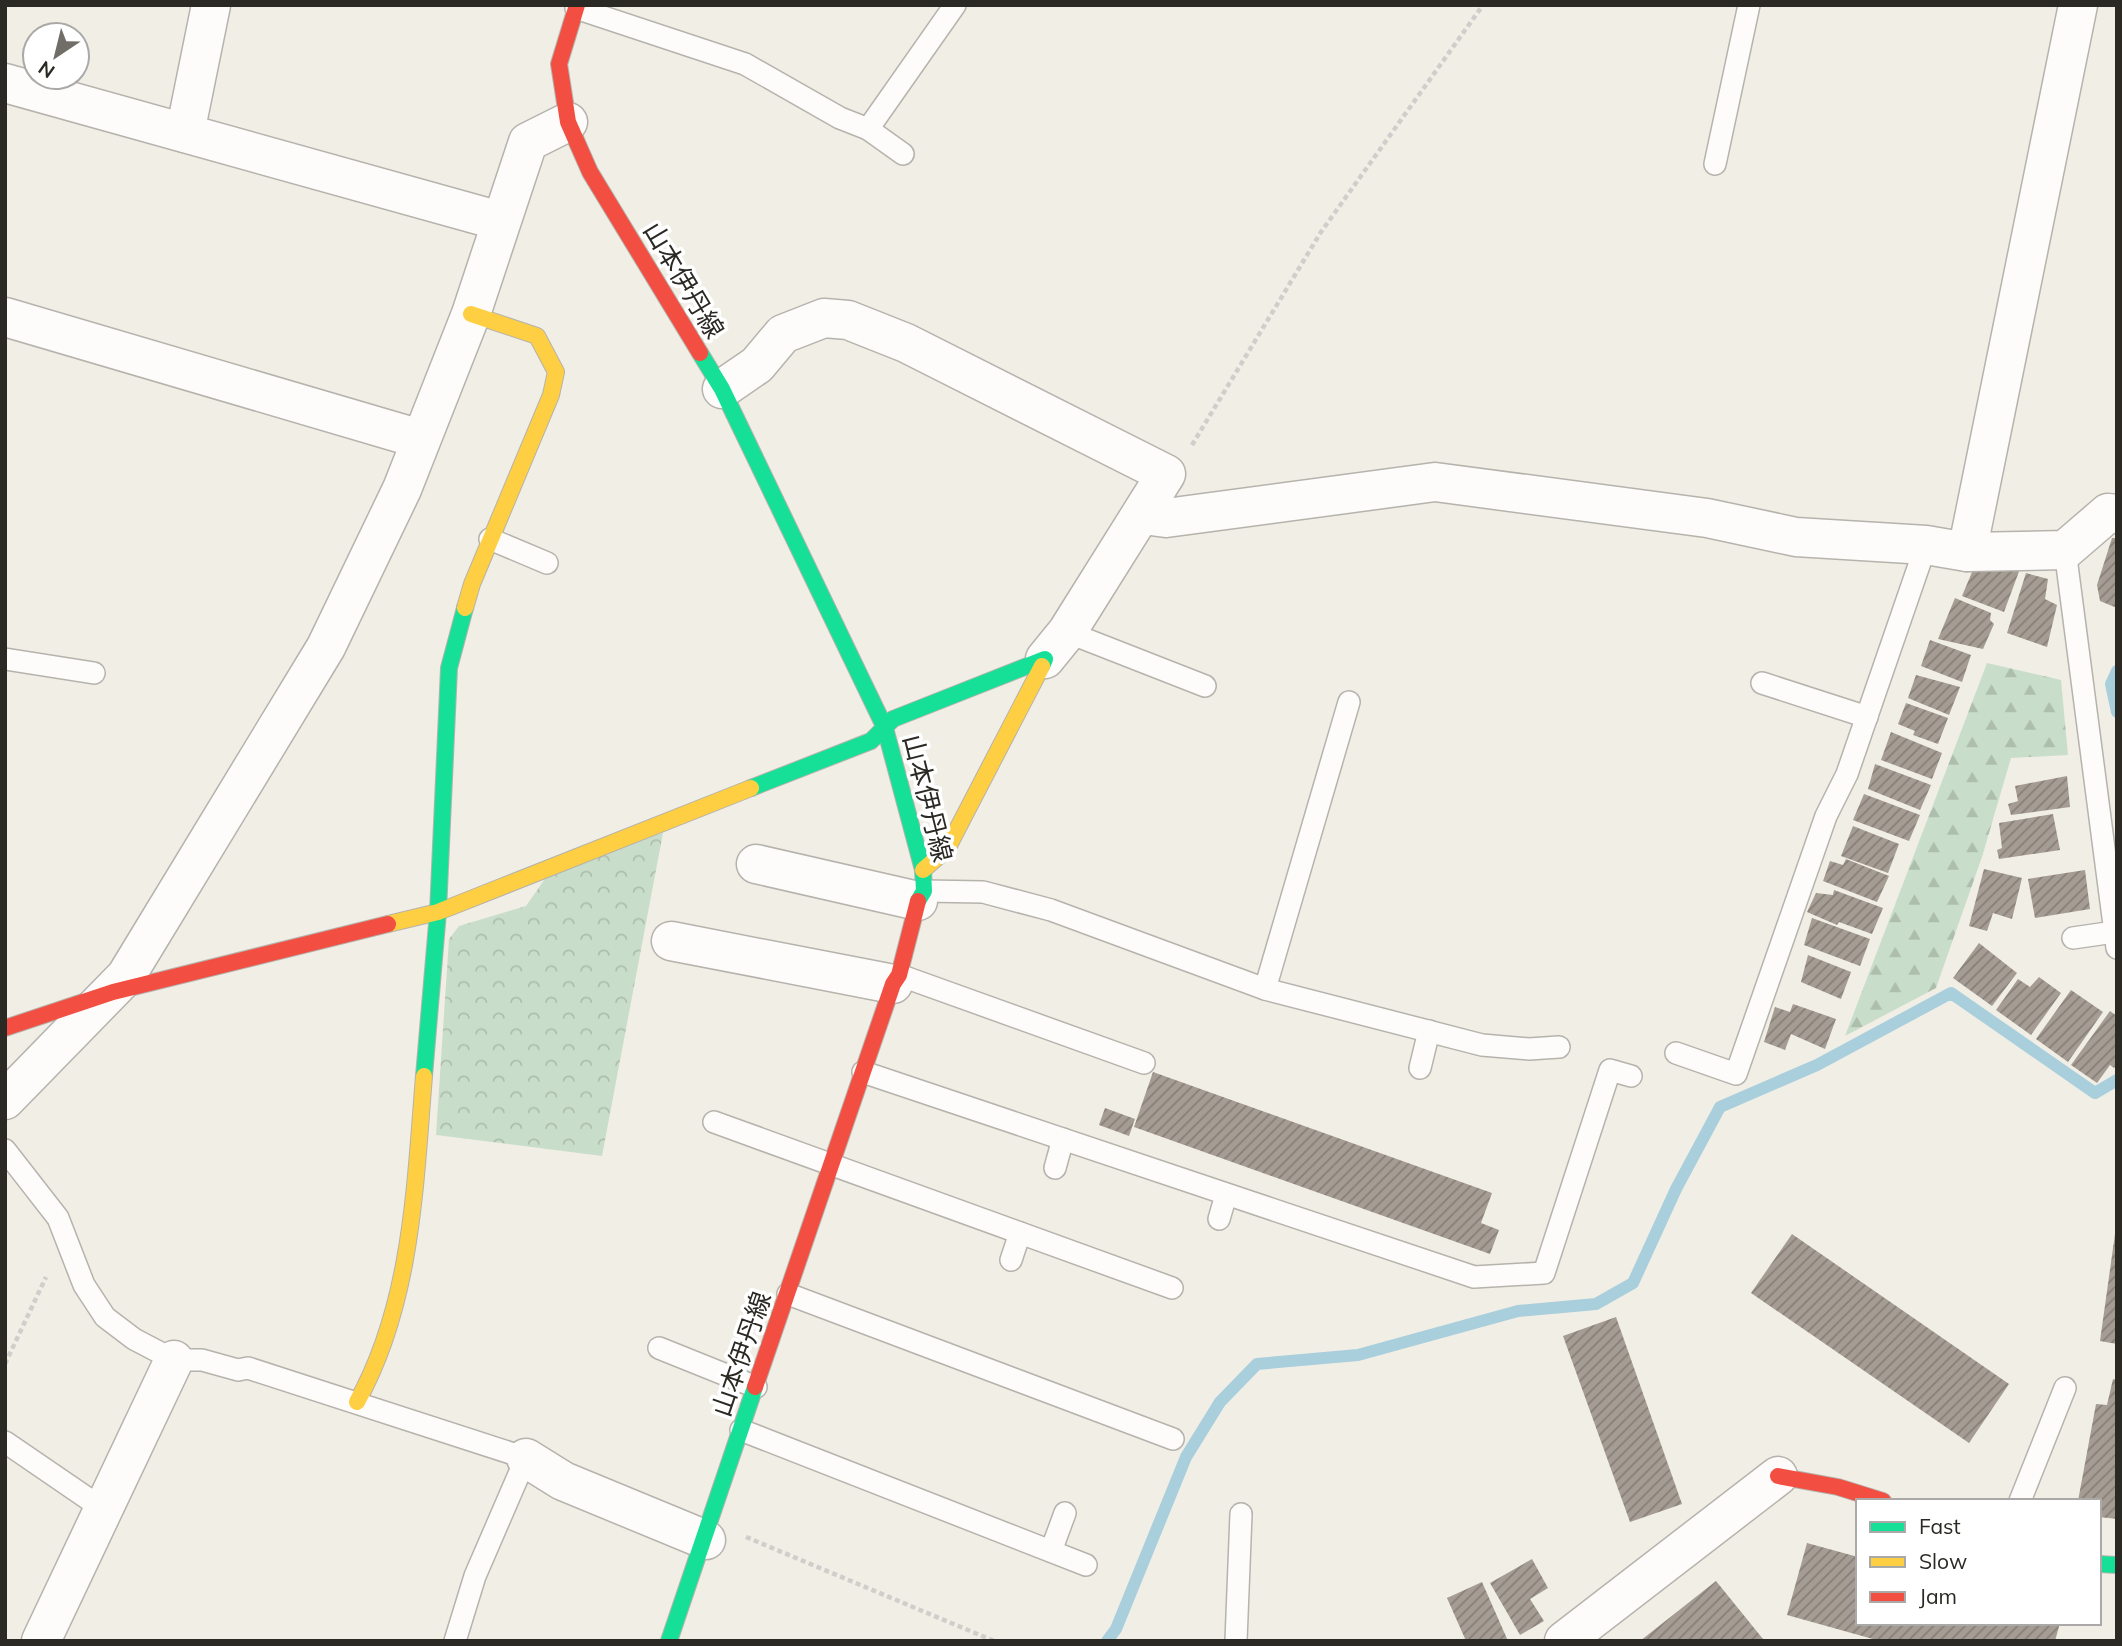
<svg xmlns="http://www.w3.org/2000/svg" width="2122" height="1646" viewBox="0 0 2122 1646" font-family="Mulish,'Noto Sans JP',sans-serif">
<style>
.forest{fill:url(#forest-firs)}
.park{fill:url(#park-crowns)}
.lines{fill:none;stroke-linecap:round;stroke-linejoin:round}
.stream{stroke:#a9cedc;stroke-width:12}
.building{fill:url(#building-hatch)}
.lane-casing{stroke:#b5b3ac;stroke-width:24}
.street-casing{stroke:#b5b3ac;stroke-width:41}
.fast-casing{stroke:#b5b3ac;stroke-width:18}
.slow-casing{stroke:#b5b3ac;stroke-width:18}
.jam-casing{stroke:#b5b3ac;stroke-width:18}
.path{stroke:#cfceca;stroke-width:4.5;stroke-dasharray:5 3.5;stroke-linecap:butt}
.lane{stroke:#fdfcfb;stroke-width:21}
.street{stroke:#fdfcfb;stroke-width:38}
.fast{stroke:#16e098;stroke-width:16}
.slow{stroke:#ffcf43;stroke-width:16}
.jam{stroke:#f24e42;stroke-width:16}
.labels{text-anchor:middle;dominant-baseline:central;stroke-width:7;stroke-linejoin:round;paint-order:stroke}
.street-label{font-size:26px;fill:#2b2923;stroke:#fff}
</style>
<defs>
<pattern id="forest-firs" width="22" height="20" patternUnits="userSpaceOnUse" patternTransform="scale(1.75)"><rect width="22" height="20" fill="#c9deca"/><path d="M5 1l3.5 6h-7zM16 11l3.5 6h-7z" fill="#adbead"/></pattern>
<pattern id="park-crowns" width="20" height="18" patternUnits="userSpaceOnUse" patternTransform="scale(1.75)"><rect width="20" height="18" fill="#c9deca"/><path d="M2 6a3 3 0 1 1 6 0M12 15a3 3 0 1 1 6 0" fill="none" stroke="#adbead"/></pattern>
<pattern id="building-hatch" width="6" height="6" patternUnits="userSpaceOnUse" patternTransform="scale(1.75)"><rect width="6" height="6" fill="#a59c93"/><path d="M-1 1l2-2M0 6l6-6M5 7l2-2" fill="none" stroke="#877f78"/></pattern>
</defs>
<rect width="100%" height="100%" fill="#f1eee6"/>
<polygon class="forest" points="1987,663 2061,680 2068,755 2011,758 1982,857 1936,988 1845,1036"/>
<polygon class="park" points="663,833 602,1156 436,1135 449,939 459,926 526,906 556,863"/>
<g class="lines">
<g class="stream">
<polyline points="2117,671 2111,684 2117,712"/>
<polyline points="1107,1641 1116,1629 1186,1457 1220,1402 1257,1364 1358,1355 1518,1311 1596,1304 1633,1283 1676,1189 1720,1107 1817,1065 1951,993 2095,1093 2117,1080"/>
</g>
</g>
<g class="building">
<polygon points="2112,538 2117,538 2117,608 2100,601 2097,585"/>
<polygon points="1975,565 2021,566 2004,612 1962,596"/>
<polygon points="2026,573 2048,579 2045,599 2057,605 2047,647 2007,633"/>
<polygon points="1955,598 1991,613 1990,620 1994,624 1983,649 1938,639"/>
<polygon points="1930,640 1971,655 1962,682 1921,666"/>
<polygon points="1916,675 1960,687 1949,715 1908,698"/>
<polygon points="1906,703 1948,718 1938,744 1913,735 1915,731 1898,724"/>
<polygon points="1891,732 1942,753 1932,779 1881,760"/>
<polygon points="1875,764 1931,785 1920,810 1868,789"/>
<polygon points="2067,776 2070,807 2011,815 2008,804 2018,801 2015,786"/>
<polygon points="1864,794 1920,815 1909,841 1853,820"/>
<polygon points="2053,814 2060,850 1999,859 1997,850 2002,848 1999,823"/>
<polygon points="1853,826 1899,844 1888,873 1841,856"/>
<polygon points="1846,859 1889,876 1877,902 1823,881 1830,861 1843,865"/>
<polygon points="1984,869 2022,878 2012,919 1993,913 1987,931 1969,926"/>
<polygon points="2085,870 2090,909 2035,918 2028,879"/>
<polygon points="1834,890 1883,908 1872,934 1839,922 1837,925 1807,912 1816,893 1833,895"/>
<polygon points="1812,918 1870,939 1860,966 1804,945"/>
<polygon points="1979,943 2017,973 1992,1006 1953,978"/>
<polygon points="1808,955 1851,972 1841,999 1801,982"/>
<polygon points="2039,977 2061,993 2031,1035 1996,1010 2018,979 2030,987"/>
<polygon points="2071,990 2103,1012 2068,1062 2036,1039"/>
<polygon points="1793,1004 1836,1019 1825,1049 1791,1034 1785,1050 1764,1042 1775,1007 1790,1012"/>
<polygon points="2110,1011 2117,1016 2117,1064 2114,1068 2110,1065 2097,1083 2071,1065"/>
<polygon points="1153,1072 1492,1193 1481,1223 1499,1230 1490,1254 1134,1127"/>
<polygon points="1105,1108 1135,1119 1129,1136 1099,1125"/>
<polygon points="1792,1234 2009,1384 1969,1443 1751,1293"/>
<polygon points="2115,1234 2117,1234 2117,1344 2100,1341"/>
<polygon points="1616,1317 1682,1504 1630,1522 1563,1336"/>
<polygon points="2113,1379 2117,1380 2117,1519 2099,1517 2099,1501 2078,1501 2096,1404 2107,1405"/>
<polygon points="1807,1543 1858,1557 1858,1623 2060,1623 2055,1641 1880,1641 1787,1615"/>
<polygon points="1532,1559 1548,1588 1530,1599 1544,1621 1520,1635 1490,1583"/>
<polygon points="1716,1581 1763,1639 1640,1641"/>
<polygon points="1482,1582 1508,1641 1466,1641 1447,1598"/>
</g>
<g class="lines">
<defs>
<g id="lane">
<polyline points="576,8 745,64 840,118 868,129 955,5"/>
<polyline points="868,129 903,154"/>
<polyline points="1715,164 1749,5"/>
<polyline points="490,539 547,563"/>
<polyline points="2065,550 2117,948"/>
<polyline points="1067,632 1205,686"/>
<polyline points="5,659 94,673"/>
<polyline points="1762,683 1867,717"/>
<polyline points="924,891 983,892 1051,910 1265,989 1482,1045 1529,1049 1559,1047"/>
<polyline points="2073,938 2114,932"/>
<polyline points="899,975 1144,1063"/>
<polyline points="1265,989 1349,702"/>
<polyline points="1676,1053 1736,1074 1826,816 1847,774 1926,545"/>
<polyline points="1420,1068 1429,1031"/>
<polyline points="863,1072 1474,1277 1544,1273 1610,1070 1631,1076"/>
<polyline points="714,1122 1172,1288"/>
<polyline points="5,1150 58,1218 84,1285 105,1317 134,1339 174,1360 202,1360 238,1370 248,1368 526,1458 475,1576 455,1641"/>
<polyline points="1055,1168 1063,1139"/>
<polyline points="1219,1219 1226,1195"/>
<polyline points="1011,1260 1020,1233"/>
<polyline points="788,1294 1173,1439"/>
<polyline points="659,1348 756,1387"/>
<polyline points="741,1430 1086,1565"/>
<polyline points="5,1442 103,1509"/>
<polyline points="2020,1501 2065,1388"/>
<polyline points="1051,1551 1065,1513"/>
<polyline points="1236,1641 1241,1514"/>
</g>
<g id="street">
<polyline points="5,83 500,221"/>
<polyline points="185,133 211,5"/>
<polyline points="5,317 420,439"/>
<polyline points="722,389 757,365 783,334 824,318 848,320 906,343 1166,474 1067,632 1045,659"/>
<polyline points="1143,515 1166,518 1435,482 1707,518 1796,537 1926,545 1967,552 2065,550 2108,513 2117,514"/>
<polyline points="1967,552 2078,5"/>
<polyline points="756,864 918,901"/>
<polyline points="671,941 893,984"/>
<polyline points="5,1100 126,976 326,647 402,489 471,314 528,142 568,122"/>
<polyline points="526,1458 563,1481 706,1540"/>
<polyline points="41,1641 174,1360"/>
<polyline points="1564,1641 1778,1476"/>
</g>
<g id="fast">
<polyline points="700,353 722,389 885,728 923,870 924,891 918,901"/>
<polyline points="751,788 871,741 893,719 1045,659 1042,666"/>
<polyline points="424,1076 438,912 449,668 465,608"/>
<polyline points="2099,1564 2117,1565"/>
<polyline points="669,1641 755,1387"/>
</g>
<g id="slow">
<polyline points="465,608 472,584 551,395 556,372 537,336 471,314"/>
<polyline points="923,870 947,849 1042,666"/>
<polyline points="388,924 438,912 751,788"/>
<path d="M357,1402C412,1303 415,1186 424,1076"/>
</g>
<g id="jam">
<polyline points="577,5 559,64 568,122 590,172 700,353"/>
<polyline points="5,1028 113,992 388,924"/>
<polyline points="755,1387 893,984 899,975 918,901"/>
<polyline points="1778,1476 1838,1487 1883,1501"/>
</g>
</defs>
<use href="#lane" class="lane-casing"/>
<use href="#street" class="street-casing"/>
<use href="#fast" class="fast-casing"/>
<use href="#slow" class="slow-casing"/>
<use href="#jam" class="jam-casing"/>
<g class="path">
<polyline points="1192,445 1321,232 1483,5"/>
<polyline points="5,1364 46,1277"/>
<polyline points="746,1537 994,1641"/>
</g>
<use href="#lane" class="lane"/>
<use href="#street" class="street"/>
<use href="#fast" class="fast"/>
<use href="#slow" class="slow"/>
<use href="#jam" class="jam"/>
</g>
<g class="labels">
<g class="street-label">
<text transform="translate(684 280) rotate(59)">山本伊丹線</text>
<text transform="translate(928 798) rotate(76)">山本伊丹線</text>
<text transform="translate(741 1354) rotate(-71)">山本伊丹線</text>
</g>
</g>
<rect width="2122" height="1646" fill="none" stroke="#2b2923" stroke-width="14"/>
<rect x="1856" y="1499" width="245" height="126" fill="#ffffff" stroke="#aaa9a7" stroke-width="2"/>
<rect x="1870" y="1522" width="35" height="10" fill="#16e098" stroke="#aaa9a7" stroke-width="2"/>
<text x="1919" y="1534" font-size="21" fill="#2b2923">Fast</text>
<rect x="1870" y="1557" width="35" height="10" fill="#ffcf43" stroke="#aaa9a7" stroke-width="2"/>
<text x="1919" y="1569" font-size="21" fill="#2b2923">Slow</text>
<rect x="1870" y="1592" width="35" height="10" fill="#f24e42" stroke="#aaa9a7" stroke-width="2"/>
<text x="1919" y="1604" font-size="21" fill="#2b2923">Jam</text>
<g transform="translate(56 56) rotate(215)"><circle r="33" fill="#ffffff" stroke="#aaa9a7" stroke-width="2"/>
<path d="M0-5L12 26L0 18L-12 26Z" fill="#706e67"/>
<text y="-10" font-size="19" font-weight="bold" text-anchor="middle" fill="#2b2923">N</text>
</g>
</svg>
